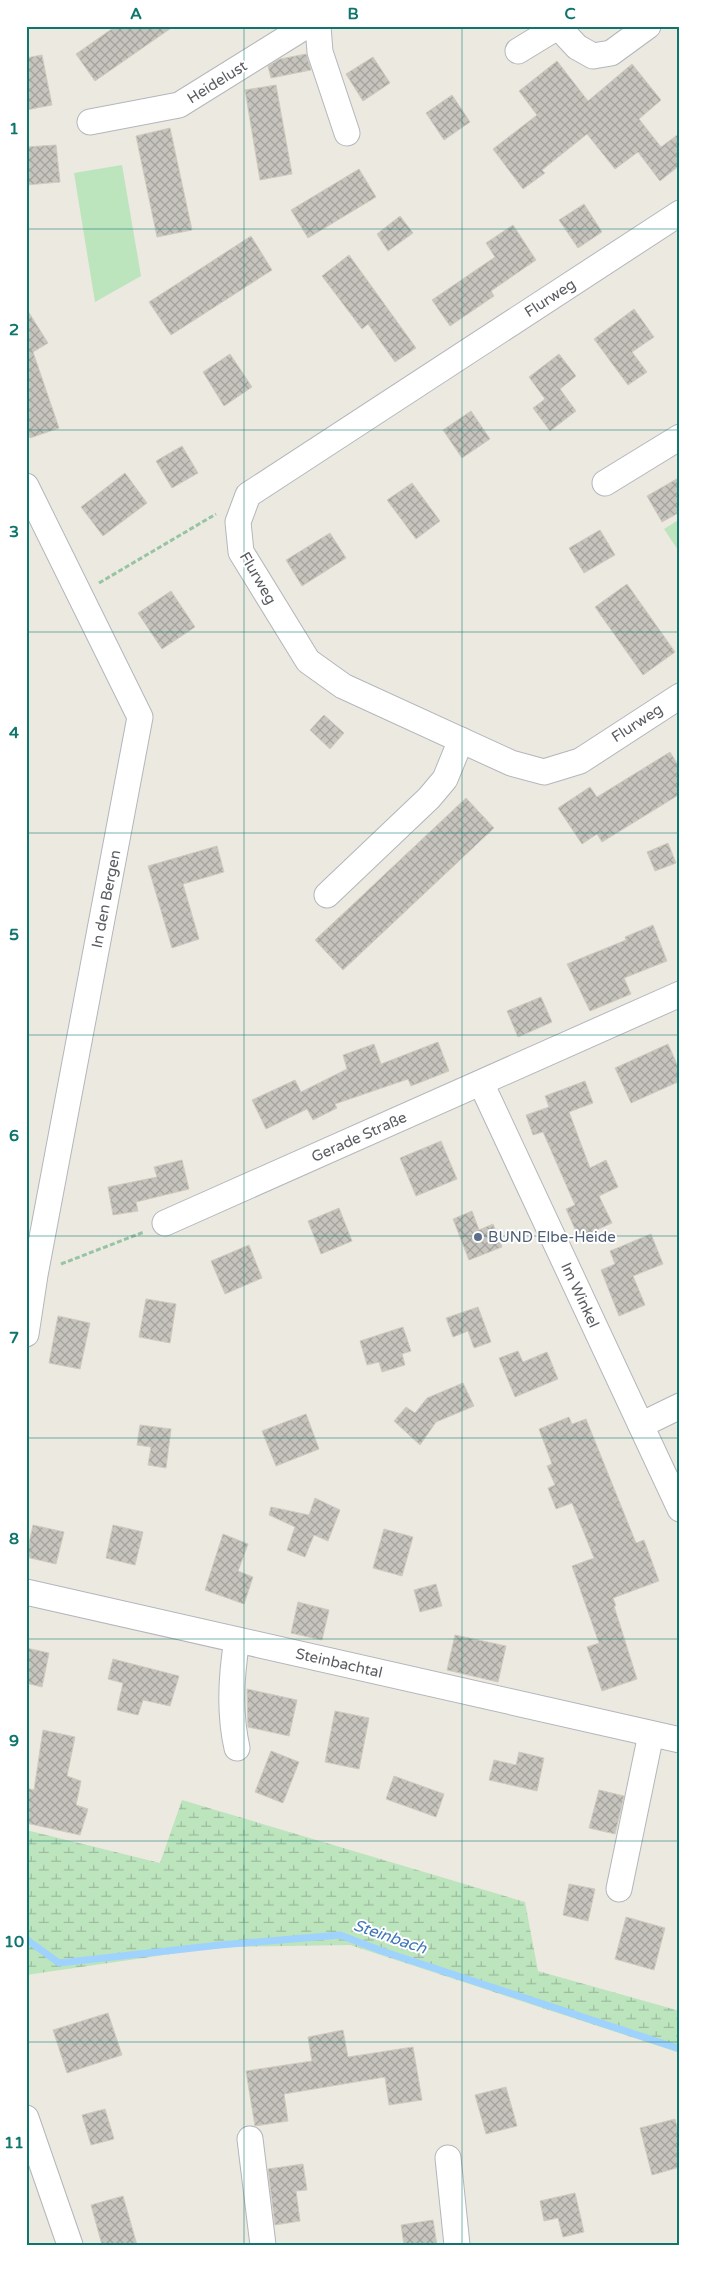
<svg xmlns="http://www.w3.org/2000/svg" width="706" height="2271" viewBox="0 0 706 2271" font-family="'Varela Round',sans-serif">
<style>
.green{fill:#bce4bd}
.wetland{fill:url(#wetland-marsh)}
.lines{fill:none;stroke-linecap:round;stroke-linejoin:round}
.stream{stroke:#9fd2fd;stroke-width:7}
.building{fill:url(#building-cross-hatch);stroke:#d0cbbf}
.minor-casing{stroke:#b3b6bb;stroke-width:27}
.path{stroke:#96c4a4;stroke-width:3;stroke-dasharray:5 2.5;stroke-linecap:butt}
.minor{stroke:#fff;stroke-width:25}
.grid{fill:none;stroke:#0f766e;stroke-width:1;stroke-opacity:0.55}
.service-dot{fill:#5c6f8a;stroke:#fff;stroke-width:2}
.labels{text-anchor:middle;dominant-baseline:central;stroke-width:4;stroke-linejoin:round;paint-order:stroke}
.street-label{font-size:15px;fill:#595c61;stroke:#fff}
.service-label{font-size:15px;fill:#4e5e75;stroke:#fff;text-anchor:start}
.water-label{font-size:16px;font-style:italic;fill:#4077b7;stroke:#fff}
.neatline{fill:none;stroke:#0f766e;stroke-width:2}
.grid-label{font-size:16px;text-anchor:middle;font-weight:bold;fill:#0f766e}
</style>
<defs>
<pattern id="wetland-marsh" width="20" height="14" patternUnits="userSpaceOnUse" patternTransform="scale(1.25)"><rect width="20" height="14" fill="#bce4bd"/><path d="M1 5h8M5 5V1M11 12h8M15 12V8" fill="none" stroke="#9cbc9d"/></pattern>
<pattern id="building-cross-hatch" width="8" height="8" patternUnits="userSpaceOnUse" patternTransform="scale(1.25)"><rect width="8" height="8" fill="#c6c4bd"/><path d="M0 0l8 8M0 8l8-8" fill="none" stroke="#a4a29d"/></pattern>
</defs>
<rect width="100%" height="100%" fill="#ece9e0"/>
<g class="green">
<polygon points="122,165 141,276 95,302 74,173"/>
<polygon points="680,519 680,553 664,529"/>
</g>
<polygon class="wetland" points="182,1800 525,1902 538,1971 680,2011 680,2053 350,1945 219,1947 26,1975 26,1830 160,1863"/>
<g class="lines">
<polyline class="stream" points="26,1939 59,1963 220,1945 340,1935 382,1951 680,2049"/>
</g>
<g class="building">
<polygon points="116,26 174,26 95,81 76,54"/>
<polygon points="306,54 311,70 271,78 268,66 280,59"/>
<polygon points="42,55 52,105 26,110 26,58"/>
<polygon points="373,57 390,83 363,101 346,74"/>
<polygon points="557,61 588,101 632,64 661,100 639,119 661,147 680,133 680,165 660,181 638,152 615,169 587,134 542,170 545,173 523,189 493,149 537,115 519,91"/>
<polygon points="276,85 292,174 260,180 245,90"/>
<polygon points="452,95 470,122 444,140 426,113"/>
<polygon points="170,128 192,230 157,237 136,136"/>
<polygon points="56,145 60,182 26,185 26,147"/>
<polygon points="359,169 376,197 308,238 291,210"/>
<polygon points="584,204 602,232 578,248 559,220"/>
<polygon points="400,216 413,233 388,251 377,234"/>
<polygon points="513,225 536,260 491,291 494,296 450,326 432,300 495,257 486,243"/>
<polygon points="251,236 272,270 171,335 149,302"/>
<polygon points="349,255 416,348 395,362 368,324 362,329 322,276"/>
<polygon points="26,308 48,343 33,352 59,428 30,438 26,426"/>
<polygon points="634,309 654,337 632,352 647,372 628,385 594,339"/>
<polygon points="230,354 252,387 224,406 203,372"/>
<polygon points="559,354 576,376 560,389 576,411 550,431 533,408 545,399 529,377"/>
<polygon points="471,411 490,439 462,458 443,430"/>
<polygon points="182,446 198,473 172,488 156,461"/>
<polygon points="125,473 147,503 103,536 81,507"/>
<polygon points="680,477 680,512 662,522 647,496"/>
<polygon points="412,483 440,521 416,539 387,500"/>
<polygon points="600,530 615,555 584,573 569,548"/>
<polygon points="330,533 346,558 302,586 286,560"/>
<polygon points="627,584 675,652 643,675 595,607"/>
<polygon points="171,591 195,627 162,649 138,613"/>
<polygon points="324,715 344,733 330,749 310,730"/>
<polygon points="670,752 680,768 680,794 602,842 597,834 582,844 558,808 590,787 597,797"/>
<polygon points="466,798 494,828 343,970 315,940"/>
<polygon points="668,843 676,863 655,871 647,852"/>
<polygon points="217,846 224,872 183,884 199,939 172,948 148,866"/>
<polygon points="653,925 667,961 624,978 631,994 590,1011 567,964 626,940 625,937"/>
<polygon points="541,997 552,1022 518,1037 507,1011"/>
<polygon points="438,1042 449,1071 411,1086 408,1079 335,1104 337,1108 313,1120 307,1109 266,1129 252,1100 295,1080 301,1092 347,1069 343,1055 374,1044 381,1064"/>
<polygon points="668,1044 680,1071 680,1081 631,1103 615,1068"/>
<polygon points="585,1081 593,1103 569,1112 590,1168 606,1160 618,1187 599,1196 612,1223 579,1238 566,1209 575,1205 543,1132 533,1135 526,1115 549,1107 545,1096"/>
<polygon points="441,1141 457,1179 416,1196 400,1158"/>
<polygon points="182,1160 189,1189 136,1202 138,1211 113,1215 108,1187 157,1177 154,1167"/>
<polygon points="339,1208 352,1241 321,1254 308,1221"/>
<polygon points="472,1211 479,1230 493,1224 502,1247 469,1260 453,1219"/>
<polygon points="651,1234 663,1264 633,1276 645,1305 619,1316 601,1270 615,1264 610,1251"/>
<polygon points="249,1245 262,1278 225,1294 211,1261"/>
<polygon points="146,1299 176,1304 170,1343 139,1337"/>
<polygon points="478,1307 491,1342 474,1348 468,1331 453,1337 446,1318"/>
<polygon points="58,1316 90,1323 80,1369 49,1363"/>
<polygon points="403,1327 411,1351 402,1354 405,1365 382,1372 379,1362 367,1365 360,1341"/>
<polygon points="518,1351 523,1362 547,1352 558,1379 515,1397 499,1358"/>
<polygon points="463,1383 474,1406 436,1422 420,1445 394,1421 406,1407 415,1413 427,1398"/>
<polygon points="306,1414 319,1449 276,1466 262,1431"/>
<polygon points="569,1417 572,1424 586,1419 636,1543 644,1540 659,1581 613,1598 616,1606 614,1606 637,1679 602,1691 587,1647 599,1643 572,1566 594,1558 572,1503 556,1509 548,1488 555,1485 547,1466 552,1464 539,1429"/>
<polygon points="140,1425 171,1429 166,1468 148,1465 151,1447 137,1445"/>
<polygon points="315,1498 340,1510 328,1541 314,1535 305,1557 287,1550 295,1527 269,1515 271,1507 309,1515"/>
<polygon points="33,1525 64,1532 56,1564 26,1557"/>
<polygon points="113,1525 143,1532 135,1565 106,1558"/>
<polygon points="384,1529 413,1537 402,1576 373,1568"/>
<polygon points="223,1534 248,1544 238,1571 253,1577 244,1604 205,1590"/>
<polygon points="436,1584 442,1606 420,1612 414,1590"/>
<polygon points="298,1602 329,1610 322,1640 291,1633"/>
<polygon points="455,1635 506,1646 498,1682 447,1670"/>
<polygon points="26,1648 49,1653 42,1687 26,1683"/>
<polygon points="113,1659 179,1676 170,1706 143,1700 138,1715 117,1710 123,1683 108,1679"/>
<polygon points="247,1689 297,1700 289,1736 248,1727"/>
<polygon points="335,1711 369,1718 359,1769 325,1762"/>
<polygon points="43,1730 75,1737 67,1776 81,1781 76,1805 88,1809 80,1835 26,1823 26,1788 34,1790"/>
<polygon points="271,1751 299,1762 283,1803 255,1792"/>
<polygon points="519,1752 544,1758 537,1791 489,1780 494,1760 516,1765"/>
<polygon points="394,1776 444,1794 436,1817 386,1799"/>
<polygon points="599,1790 624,1796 615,1834 589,1828"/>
<polygon points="569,1884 595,1889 588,1921 563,1915"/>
<polygon points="626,1917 665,1928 654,1970 615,1959"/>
<polygon points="108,2013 122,2055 67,2073 53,2030"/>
<polygon points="343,2030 348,2057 413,2047 422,2100 389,2105 385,2077 284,2094 288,2121 255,2126 246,2071 312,2061 308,2037"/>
<polygon points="506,2087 517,2126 486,2134 475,2095"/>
<polygon points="105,2109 114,2139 91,2145 82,2115"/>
<polygon points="675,2119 680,2138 680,2167 652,2175 640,2128"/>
<polygon points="303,2164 307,2190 296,2191 300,2221 275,2225 268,2169"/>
<polygon points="575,2193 584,2232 563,2237 558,2218 544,2221 540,2201"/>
<polygon points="123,2196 137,2245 102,2245 91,2205"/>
<polygon points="433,2220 437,2245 404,2245 401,2225"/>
</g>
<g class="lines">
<defs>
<g id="minor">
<polyline points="318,26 320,52 347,133"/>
<polyline points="518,51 554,29 563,32 577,47 593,56 611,53 648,26"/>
<polyline points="90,122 179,105 306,26"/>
<polyline points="680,213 248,495 238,522 241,552 308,661 343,686 511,763 544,772 580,761 680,696"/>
<polyline points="605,483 680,437"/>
<polyline points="26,486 140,717 35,1275 26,1334"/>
<polyline points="327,895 429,798 445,779 461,740"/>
<polyline points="481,1083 680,1509"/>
<polyline points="165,1223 680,994"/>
<polyline points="641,1425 680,1406"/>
<polyline points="26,1592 680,1740"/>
<path d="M237,1640C231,1676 229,1713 237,1748"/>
<polyline points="619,1889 651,1734"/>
<polyline points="26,2118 70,2245"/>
<polyline points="250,2139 263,2245"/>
<polyline points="448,2158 457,2245"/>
</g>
</defs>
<use href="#minor" class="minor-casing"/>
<g class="path">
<polyline points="99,583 216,514"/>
<polyline points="61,1264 144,1232"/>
</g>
<use href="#minor" class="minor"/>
</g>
<path class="grid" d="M244,26V2245M462,26V2245M26,229H680M26,430H680M26,632H680M26,833H680M26,1035H680M26,1236H680M26,1438H680M26,1639H680M26,1841H680M26,2042H680"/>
<circle class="service-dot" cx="478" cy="1237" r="5"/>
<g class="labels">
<g class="street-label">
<text transform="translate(217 82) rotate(-32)">Heidelust</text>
<text transform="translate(550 298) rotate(-33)">Flurweg</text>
<text transform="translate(258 578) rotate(60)">Flurweg</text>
<text transform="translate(637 723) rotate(-33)">Flurweg</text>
<text transform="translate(106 899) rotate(-79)">In den Bergen</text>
<text transform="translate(359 1137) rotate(-24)">Gerade Straße</text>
<text transform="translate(580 1295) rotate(65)">Im Winkel</text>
<text transform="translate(339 1663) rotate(13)">Steinbachtal</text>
</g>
<g class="service-label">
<text x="488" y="1237">BUND Elbe-Heide</text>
</g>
<g class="water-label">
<text transform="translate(390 1937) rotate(19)">Steinbach</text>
</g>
</g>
<rect width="706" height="2271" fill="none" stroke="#ffffff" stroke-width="55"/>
<rect x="28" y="28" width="650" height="2216" class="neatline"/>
<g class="grid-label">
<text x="136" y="19">A</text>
<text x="353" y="19">B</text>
<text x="570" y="19">C</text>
<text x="14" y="134">1</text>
<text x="14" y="335">2</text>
<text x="14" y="537">3</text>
<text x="14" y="738">4</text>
<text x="14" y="940">5</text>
<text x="14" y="1141">6</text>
<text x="14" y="1343">7</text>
<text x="14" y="1544">8</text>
<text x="14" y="1746">9</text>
<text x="14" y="1947">10</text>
<text x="14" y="2148">11</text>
</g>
</svg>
